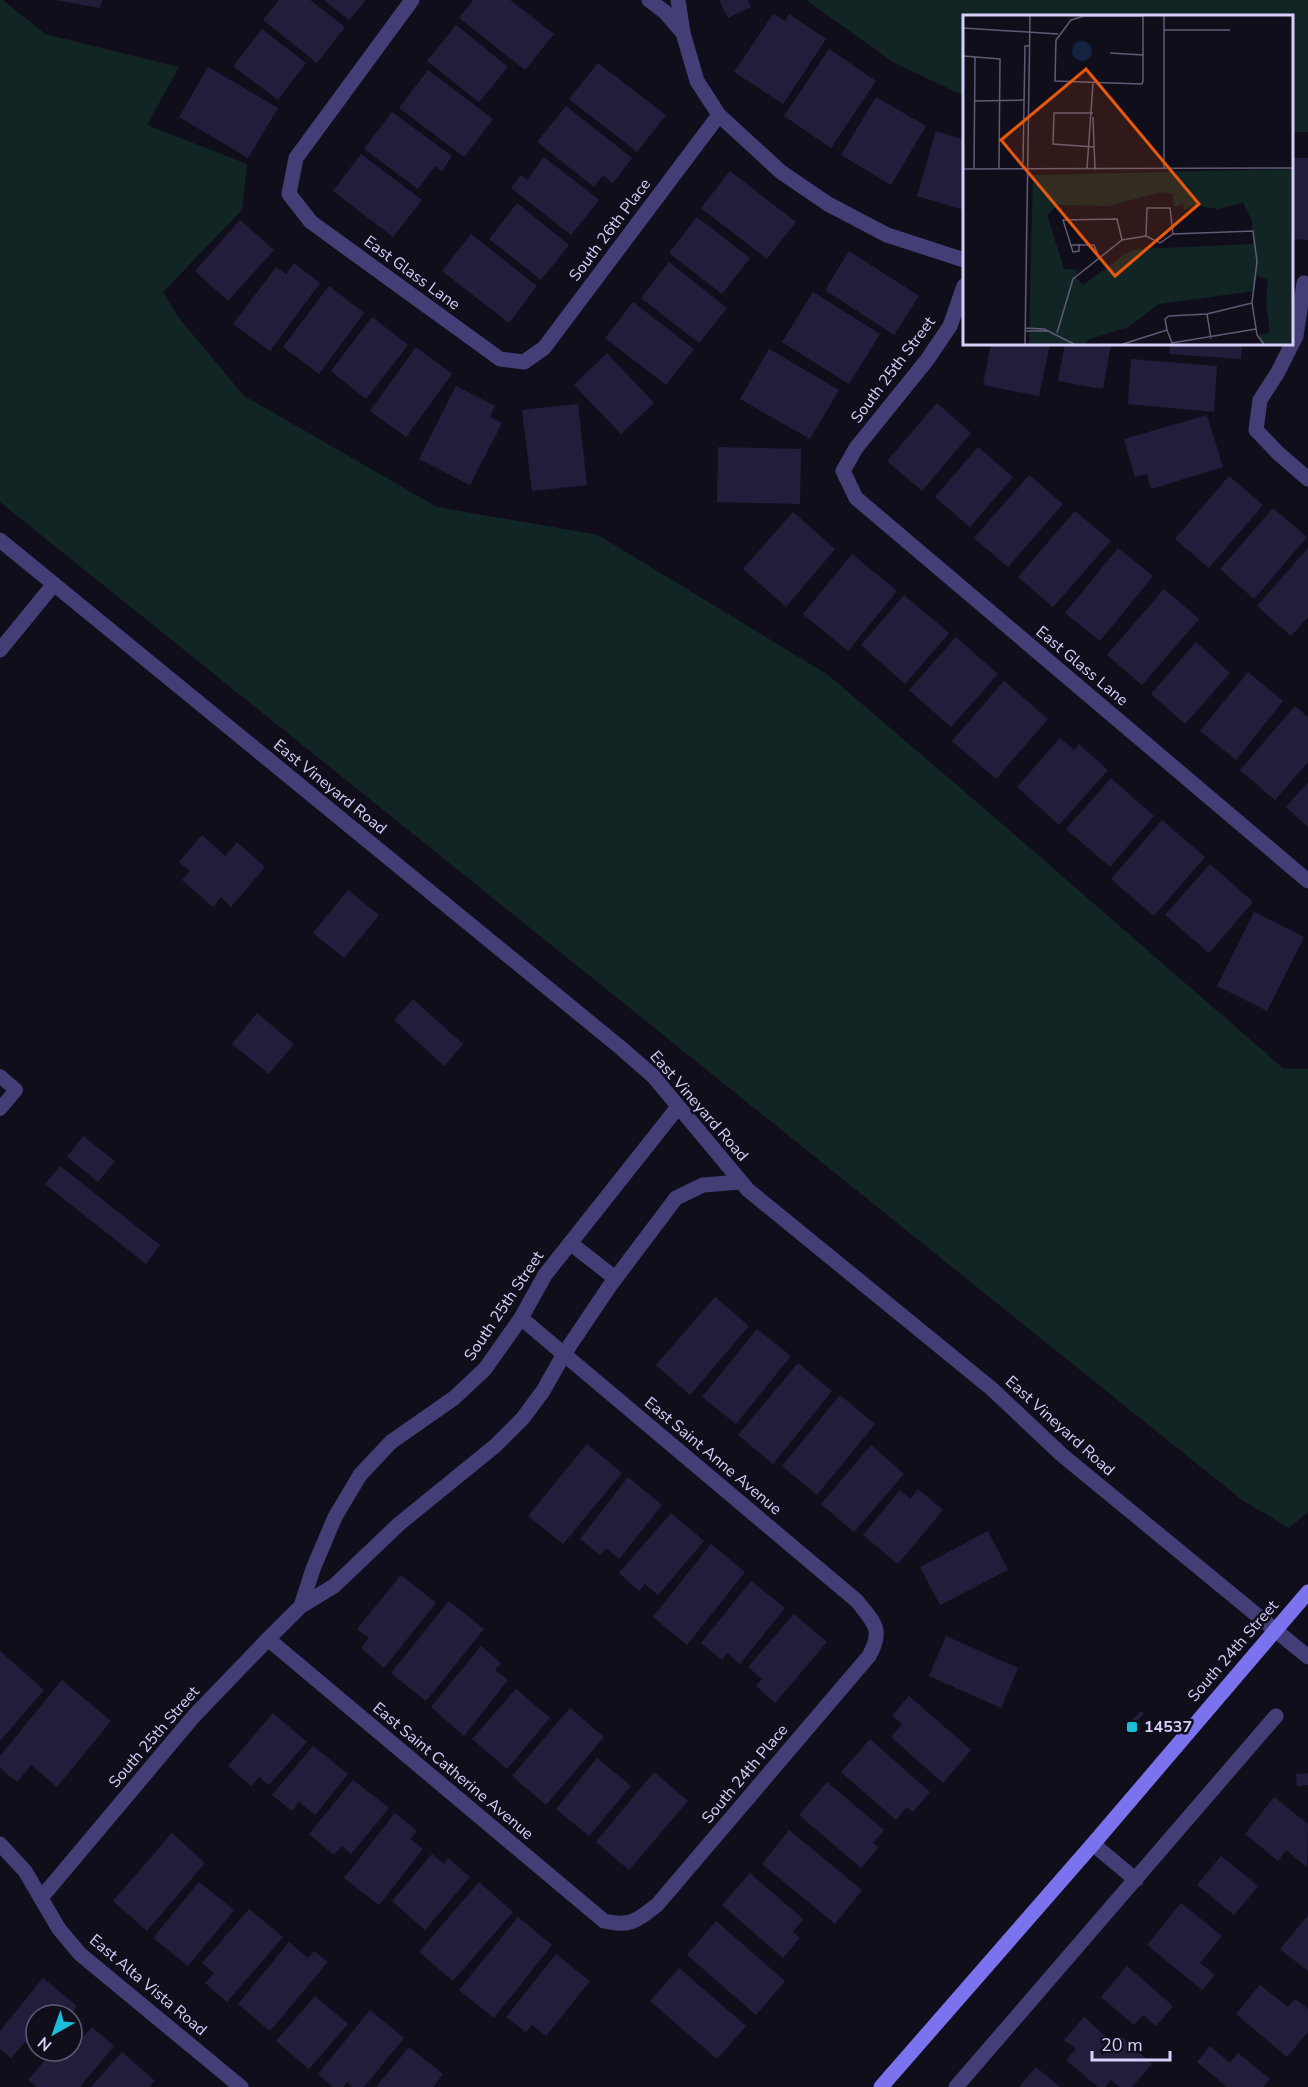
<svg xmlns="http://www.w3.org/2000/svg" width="1308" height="2087" viewBox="0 0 1308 2087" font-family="'Nunito Sans',sans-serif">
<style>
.green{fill:#122525}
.building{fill:#241c3b}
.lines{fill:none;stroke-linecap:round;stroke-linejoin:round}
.lane{stroke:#433f76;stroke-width:14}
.street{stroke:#433f76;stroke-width:15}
.secondary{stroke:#7b72ed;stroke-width:15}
.poi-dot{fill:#1bbdd9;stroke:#110e1c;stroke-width:2}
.labels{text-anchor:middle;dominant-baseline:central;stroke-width:5;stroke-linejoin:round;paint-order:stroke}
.street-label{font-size:16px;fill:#d6cff9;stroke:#110e1c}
.poi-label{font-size:16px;font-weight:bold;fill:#d6cff9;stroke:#110e1c;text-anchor:start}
.inset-road{fill:none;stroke:#605b74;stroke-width:1.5}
.view{fill:#e8590c;fill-opacity:0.15;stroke:#e8590c;stroke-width:3}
.inset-edge{fill:none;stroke:#d6cff9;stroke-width:3}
</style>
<rect width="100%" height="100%" fill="#110e1c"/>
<g class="green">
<polygon points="0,0 3,0 45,34 179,67 147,125 247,164 242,210 163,292 178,317 244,396 286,420 437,507 598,535 828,675 978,803 1284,1069 1308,1069 1308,1512 1289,1528 1242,1500 0,502"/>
<polygon points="806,0 1308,0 1308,132 1292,132 1292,16 964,16 964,96 893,62"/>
</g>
<g class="building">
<polygon points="55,0 102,0 100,8"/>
<polygon points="279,0 310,0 345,27 317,63 263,20"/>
<polygon points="324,0 366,0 349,20"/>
<polygon points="473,0 510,0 554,34 525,70 459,18"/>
<polygon points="719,0 748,0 751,7 728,18"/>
<polygon points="773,14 785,21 789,14 826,39 783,104 734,72"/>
<polygon points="456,25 508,67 479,102 427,61"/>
<polygon points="262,29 306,63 278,100 233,66"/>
<polygon points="829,49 876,81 831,148 784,116"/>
<polygon points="598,63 666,115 637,152 569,99"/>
<polygon points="208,67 278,108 248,158 179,117"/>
<polygon points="428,70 493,119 464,157 399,108"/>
<polygon points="876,97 926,126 891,185 841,155"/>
<polygon points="566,106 632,158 613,183 603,175 594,187 537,142"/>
<polygon points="392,112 452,156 442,171 435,166 418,189 364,149"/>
<polygon points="936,131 964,140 964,210 917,196"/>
<polygon points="361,154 422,200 393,237 333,191"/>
<polygon points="544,157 599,200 571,235 511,188 521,175 527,180"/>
<polygon points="1292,158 1308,158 1308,240 1292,239"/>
<polygon points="730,171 796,222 767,259 701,208"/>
<polygon points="517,203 569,245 541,280 489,239"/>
<polygon points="697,217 750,258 722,294 669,253"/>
<polygon points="240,220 274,250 228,301 195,271"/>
<polygon points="471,234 537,286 509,323 442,271"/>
<polygon points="849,251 919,296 894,335 825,290"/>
<polygon points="669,262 727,308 699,343 641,298"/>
<polygon points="294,263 320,283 270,351 233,324 276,267 286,274"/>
<polygon points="329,286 364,313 319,374 283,347"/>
<polygon points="813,292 880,334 849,384 782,342"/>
<polygon points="633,302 694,349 666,385 605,338"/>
<polygon points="372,317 408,345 366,399 331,371"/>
<polygon points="991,344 1050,344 1039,396 983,385"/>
<polygon points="1065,344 1111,344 1103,389 1058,381"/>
<polygon points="1170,344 1242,344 1241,359 1169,354"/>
<polygon points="416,347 452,374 406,437 370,411"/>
<polygon points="769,349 839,390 810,439 740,399"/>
<polygon points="607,353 654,403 621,434 574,385"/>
<polygon points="1131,359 1217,366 1214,412 1128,404"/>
<polygon points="456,386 495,406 490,417 502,423 470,485 419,459"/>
<polygon points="937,403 971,433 922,491 887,461"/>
<polygon points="578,404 587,485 532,491 522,410"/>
<polygon points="1207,415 1223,467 1151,489 1147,474 1135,477 1124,439"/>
<polygon points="718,447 801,449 800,504 717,502"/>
<polygon points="978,447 1013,477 970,527 935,497"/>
<polygon points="1029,475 1063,504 1008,567 974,538"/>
<polygon points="1229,476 1263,505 1209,568 1175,539"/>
<polygon points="1273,508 1307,537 1254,599 1220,569"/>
<polygon points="1075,511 1111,541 1053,607 1018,577"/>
<polygon points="793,512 835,549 786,607 743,569"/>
<polygon points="1118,548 1153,576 1100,641 1065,613"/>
<polygon points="1308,548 1308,617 1291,636 1257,606"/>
<polygon points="852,554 897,591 848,651 803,614"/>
<polygon points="1164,589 1199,619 1142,685 1107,655"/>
<polygon points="904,595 949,633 905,684 861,645"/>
<polygon points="956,637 998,674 951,727 909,690"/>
<polygon points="1196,642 1230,673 1185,724 1151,694"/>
<polygon points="1248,672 1283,701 1236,760 1200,731"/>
<polygon points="1004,681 1048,719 996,779 952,741"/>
<polygon points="1295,706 1308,717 1308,762 1275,800 1240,770"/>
<polygon points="1060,738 1074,750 1079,744 1108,770 1059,825 1017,787"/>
<polygon points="1111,778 1154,816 1110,867 1066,829"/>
<polygon points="1308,782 1308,827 1286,807"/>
<polygon points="1162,820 1205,857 1154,916 1111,879"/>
<polygon points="202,835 225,856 237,842 265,867 231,907 221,897 213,907 182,880 190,871 179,862"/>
<polygon points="1210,864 1253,902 1209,953 1165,915"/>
<polygon points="348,890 379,915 344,958 313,933"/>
<polygon points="1254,912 1304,937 1267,1011 1217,986"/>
<polygon points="413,999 463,1044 444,1066 394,1020"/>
<polygon points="257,1013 294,1044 269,1074 232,1044"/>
<polygon points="83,1136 115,1161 98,1182 67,1157"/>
<polygon points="60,1166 160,1245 146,1264 45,1184"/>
<polygon points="715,1297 749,1326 690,1395 656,1365"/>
<polygon points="757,1329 791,1356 736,1424 702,1397"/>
<polygon points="798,1363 832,1391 773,1464 738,1435"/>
<polygon points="840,1395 875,1424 817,1495 782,1466"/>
<polygon points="587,1444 622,1473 563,1544 528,1516"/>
<polygon points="871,1445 904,1474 854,1532 821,1504"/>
<polygon points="628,1477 662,1505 619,1559 606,1548 600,1555 580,1539"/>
<polygon points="918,1489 943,1510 898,1564 863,1535 900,1490 910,1499"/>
<polygon points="671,1513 704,1541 658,1595 645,1584 639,1591 619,1573"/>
<polygon points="988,1531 1008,1570 940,1605 920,1567"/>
<polygon points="711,1544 745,1572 687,1645 653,1617"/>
<polygon points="401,1575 436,1603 384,1668 361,1648 369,1638 357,1629"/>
<polygon points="751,1581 785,1608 740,1664 727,1653 722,1660 701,1643"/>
<polygon points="449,1601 484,1629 426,1701 391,1673"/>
<polygon points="794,1614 827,1642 775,1703 756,1686 762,1679 748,1667"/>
<polygon points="946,1636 1018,1668 1001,1708 929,1676"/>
<polygon points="481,1646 501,1663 495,1670 508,1680 464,1736 431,1707"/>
<polygon points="0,1651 44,1690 0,1741"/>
<polygon points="62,1680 111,1721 57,1787 31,1765 17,1782 0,1768 0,1756"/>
<polygon points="516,1689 550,1718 507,1769 472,1739"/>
<polygon points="909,1696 971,1750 943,1783 891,1737 902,1724 892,1716"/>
<polygon points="570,1708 604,1737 546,1805 512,1776"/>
<polygon points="1141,1711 1144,1714 1134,1724 1131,1721"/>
<polygon points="273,1713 307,1742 269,1785 259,1777 251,1786 228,1766"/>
<polygon points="870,1739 930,1792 913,1812 907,1807 896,1820 841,1772"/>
<polygon points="313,1746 348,1774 315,1815 299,1802 292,1811 272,1795"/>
<polygon points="597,1758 631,1786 589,1836 556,1809"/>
<polygon points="654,1772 688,1801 629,1870 596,1842"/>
<polygon points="1308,1773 1308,1785 1297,1786 1296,1774"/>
<polygon points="353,1780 389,1808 351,1854 342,1846 334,1855 309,1834"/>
<polygon points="827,1782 884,1830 873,1843 879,1847 861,1868 799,1815"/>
<polygon points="1274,1797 1308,1824 1307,1867 1286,1850 1278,1861 1245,1834"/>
<polygon points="395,1813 417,1831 410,1839 423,1849 379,1905 344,1878"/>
<polygon points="789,1830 862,1890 835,1924 762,1864"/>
<polygon points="172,1833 205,1863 147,1931 113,1901"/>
<polygon points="432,1854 444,1864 448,1858 470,1877 425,1930 392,1901"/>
<polygon points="1221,1856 1258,1886 1234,1915 1197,1885"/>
<polygon points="750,1873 803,1919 793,1932 800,1938 783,1958 722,1905"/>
<polygon points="199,1882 234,1910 188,1966 153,1938"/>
<polygon points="479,1882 513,1912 453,1981 419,1952"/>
<polygon points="1181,1903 1222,1936 1200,1963 1215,1975 1202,1990 1147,1945"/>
<polygon points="249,1909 283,1937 227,2002 205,1983 214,1973 202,1963"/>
<polygon points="1308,1915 1308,1971 1280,1949"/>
<polygon points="518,1917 552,1945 494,2018 459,1990"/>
<polygon points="716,1921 785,1981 756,2015 687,1955"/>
<polygon points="289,1942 308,1958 314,1951 328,1962 270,2031 238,2004"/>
<polygon points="556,1954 590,1981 546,2036 532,2025 526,2032 506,2017"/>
<polygon points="1127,1966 1173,2006 1156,2026 1143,2015 1134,2025 1101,1997"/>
<polygon points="679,1968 746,2026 717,2059 650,2001"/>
<polygon points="43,1978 77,2006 70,2015 36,2015 36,2051 25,2042 11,2058 0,2049 0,2031"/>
<polygon points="1260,1985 1288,2007 1295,1999 1308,2009 1308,2032 1287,2057 1236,2014"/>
<polygon points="315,1996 348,2024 309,2069 276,2041"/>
<polygon points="370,2010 404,2038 364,2087 352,2087 347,2082 343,2087 333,2087 318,2074"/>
<polygon points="1084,2017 1114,2044 1121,2036 1152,2064 1132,2087 1120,2087 1111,2080 1105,2087 1098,2087 1066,2060 1076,2049 1064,2040"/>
<polygon points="73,2026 84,2036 92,2027 114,2046 80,2087 37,2087 28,2080 53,2051 72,2051"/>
<polygon points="1210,2046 1230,2063 1238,2053 1270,2079 1263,2087 1227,2087 1197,2062"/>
<polygon points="409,2047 443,2074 433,2087 376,2087"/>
<polygon points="122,2052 155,2081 149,2087 91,2087"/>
<polygon points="1036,2067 1060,2087 1019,2087"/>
</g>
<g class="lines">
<polyline class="lane" points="0,1076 16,1090 0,1109"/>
<g class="street">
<polyline points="412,0 296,158 289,194 311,222 500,359 524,362 544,348 719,115"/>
<polyline points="649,0 665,12 683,33"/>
<polyline points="678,0 683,33 697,81 719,115 781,172 828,204 887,235 964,260"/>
<polyline points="1304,283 1296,336 1278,372 1260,400 1256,430 1278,453 1308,479"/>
<polyline points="964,286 950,326 927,360 856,448 843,471 856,498 1308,881"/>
<polyline points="0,540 621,1048 653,1076 748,1190 992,1389 1062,1455 1308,1657"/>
<polyline points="0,650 54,584"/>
<polyline points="570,1243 615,1278"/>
<polyline points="301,1606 313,1569 335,1517 360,1475 391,1442 454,1398 485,1369 521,1318 545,1275 678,1107"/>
<path d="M268,1639L604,1921C630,1927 637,1921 657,1905L869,1656C884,1629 874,1623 857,1601L521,1318"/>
<polyline points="0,1844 25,1871 59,1929 80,1954 241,2087"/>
<polyline points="1093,1844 1136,1880"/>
<polyline points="41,1898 194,1716 268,1639 301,1606 334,1586 399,1524 495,1446 523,1418 543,1391 564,1354 609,1287 676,1198 703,1185 741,1182"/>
<polyline points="956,2087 1276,1716"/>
</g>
<polyline class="secondary" points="881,2087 1093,1844 1308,1592"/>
</g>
<rect class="poi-dot" x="1126" y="1721" width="12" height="12" rx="3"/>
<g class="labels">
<g class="street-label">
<text transform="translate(610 230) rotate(-53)">South 26th Place</text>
<text transform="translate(412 273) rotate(36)">East Glass Lane</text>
<text transform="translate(893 370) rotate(-53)">South 25th Street</text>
<text transform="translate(1082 666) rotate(40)">East Glass Lane</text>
<text transform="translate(330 787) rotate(39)">East Vineyard Road</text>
<text transform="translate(699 1106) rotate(49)">East Vineyard Road</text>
<text transform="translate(504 1306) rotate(-56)">South 25th Street</text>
<text transform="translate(1060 1426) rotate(42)">East Vineyard Road</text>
<text transform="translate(713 1456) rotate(40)">East Saint Anne Avenue</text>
<text transform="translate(1233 1651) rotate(-49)">South 24th Street</text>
<text transform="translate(154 1737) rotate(-49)">South 25th Street</text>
<text transform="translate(453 1771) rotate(40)">East Saint Catherine Avenue</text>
<text transform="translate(745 1774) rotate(-50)">South 24th Place</text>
<text transform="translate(148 1985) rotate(40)">East Alta Vista Road</text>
</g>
<g class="poi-label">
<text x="1144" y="1727">14537</text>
</g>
</g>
<g transform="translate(963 15)">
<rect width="330" height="330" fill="#110e1c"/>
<path d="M330,154V329H298L295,320L307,318L303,289L305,265L294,261L291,276L196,289L165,312L124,325L123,329H66L70,160ZM199,177L210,179L211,192L220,189L221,195L232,190L254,194L280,188L289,206L290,229L175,234L165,237L120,270L113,262L114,255L101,254L84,200L95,190L146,191Z" fill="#122525" fill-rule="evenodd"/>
<path d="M109 36a10 10 0 1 1 20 0a10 10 0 1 1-20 0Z" fill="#142340"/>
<path class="inset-road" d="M180,1H121L108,5L93,25L92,66L179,69L180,66V1M201,1V154M0,13L95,19M201,15H267M147,38L180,40M0,41L37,44L36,153M12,86L62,85M130,98H91L90,129L131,132M130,102L132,155M60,148L62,31H67M124,153L130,68M0,154L330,153M11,154L12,42M183,221L184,193H207L210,219M116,229V236L110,237L100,205L154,204L159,225M107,230H131L136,242M289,288L244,299L206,301L202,304L204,315L209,328L293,314M244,299L248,324M62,313L81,314L111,329M62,316H86M94,318L110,264L159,225L183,221L197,228L210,219L290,216L294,246L289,288L294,320L301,329M62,329L67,1M160,329L204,315"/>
<path class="view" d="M123,54L236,189L152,261L38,125Z"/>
<rect width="330" height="330" class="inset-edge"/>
</g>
<g transform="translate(54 2033) rotate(220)"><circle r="28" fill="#110e1c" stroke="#605b74" stroke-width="1.5"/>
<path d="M0-4.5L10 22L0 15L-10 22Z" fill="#1bbdd9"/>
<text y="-9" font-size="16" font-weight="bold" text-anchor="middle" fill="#d6cff9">N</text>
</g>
<path d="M1092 2051v9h78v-9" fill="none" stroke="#d6cff9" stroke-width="3"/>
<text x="1101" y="2051" font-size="18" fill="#d6cff9" stroke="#110e1c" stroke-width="4.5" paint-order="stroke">20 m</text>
</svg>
